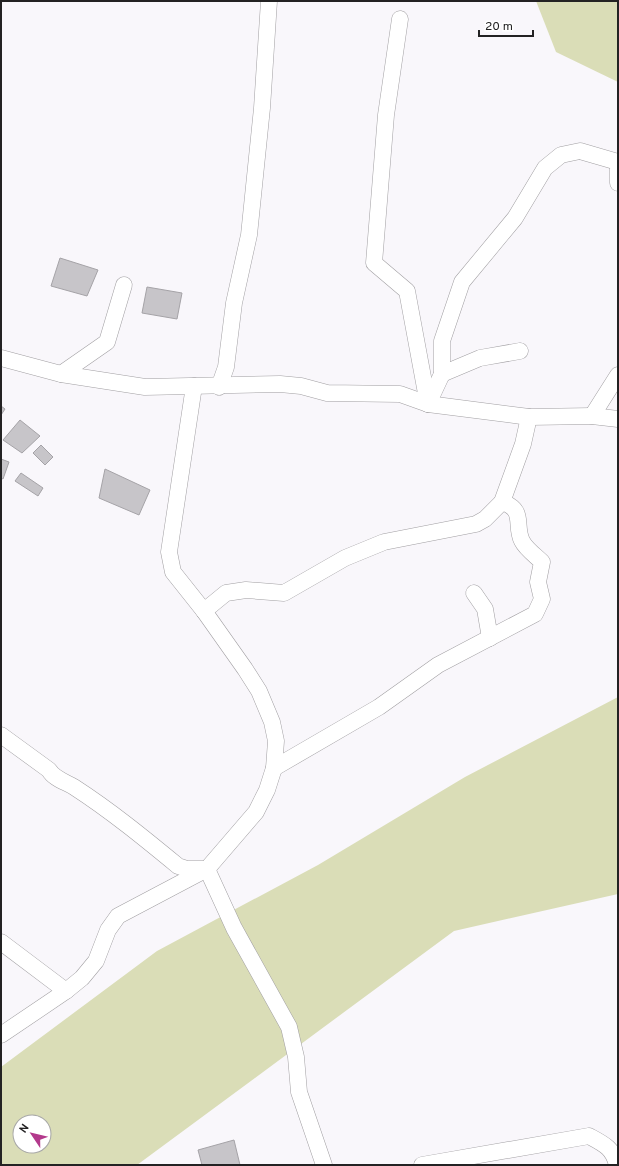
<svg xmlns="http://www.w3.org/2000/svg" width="619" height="1166" viewBox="0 0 619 1166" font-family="Overpass,sans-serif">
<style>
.green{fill:#daddb7;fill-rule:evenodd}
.building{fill:#c7c5c9;stroke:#a5a3a7}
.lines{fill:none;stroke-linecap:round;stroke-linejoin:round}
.street-casing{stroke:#a19fa2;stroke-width:17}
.street{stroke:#fff;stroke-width:16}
</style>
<rect width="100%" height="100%" fill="#f9f7fb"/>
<g class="green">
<polygon points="536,1 618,1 618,82 556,52"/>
<path d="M618,697V894L454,931L137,1165H1V1067L157,951L318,865L465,777ZM20,1122H44V1146H20Z"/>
</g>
<g class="building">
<polygon points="60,258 98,270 87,296 51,286"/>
<polygon points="147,287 182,293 177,319 142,313"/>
<polygon points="1,406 5,409 1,415"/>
<polygon points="20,420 40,436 22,453 3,440"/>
<polygon points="41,445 53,457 45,465 33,453"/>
<polygon points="1,459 9,462 3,479 1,478"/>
<polygon points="105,469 150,490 139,515 99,498"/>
<polygon points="21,473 43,488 38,496 15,481"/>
<polygon points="234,1140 240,1165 202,1165 198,1150"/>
</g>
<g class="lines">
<defs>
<g id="street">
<polyline points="400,19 386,115 374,263 407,291 428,404"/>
<polyline points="1,358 61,374 145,387 280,384 301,386 327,393 400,394 428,404 529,417 592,416 618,419"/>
<polyline points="61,374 107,342 124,285"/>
<polyline points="442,374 480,358 520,351"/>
<polyline points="219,387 226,367 234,303 249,235 262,108 269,1"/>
<polyline points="428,404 442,374 442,341 462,282 515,218 545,168 561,155 580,151 618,162 618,183"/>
<polyline points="592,416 618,375"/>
<polyline points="474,593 485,609 490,638"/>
<polyline points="204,611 226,593 246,590 284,593 345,558 384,542 476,524 485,519 502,502 523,444 529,417"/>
<path d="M1,735L49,770C54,779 66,782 74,787C111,811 144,838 178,866L187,869H206"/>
<path d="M274,768L379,707L438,665L535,614L542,599L538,582L542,562C536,556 526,549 522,541C514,525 526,510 502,502"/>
<polyline points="207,869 234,928 289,1027 296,1057 299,1092 324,1165"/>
<polyline points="1,942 66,991"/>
<polyline points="1,1035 66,991 82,978 96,961 108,930 118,916 207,869 256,812 267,790 274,768 276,741 272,722 259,691 245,669 204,611 173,572 169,552 194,386"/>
<path d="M422,1165L589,1136C604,1144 613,1148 617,1165"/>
</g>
</defs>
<use href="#street" class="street-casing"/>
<use href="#street" class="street"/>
</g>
<rect width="619" height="1166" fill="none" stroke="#232223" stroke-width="4"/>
<g transform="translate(32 1134) rotate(305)"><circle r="19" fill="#ffffff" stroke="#a7a7a7"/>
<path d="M0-3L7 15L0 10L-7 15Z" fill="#b3398c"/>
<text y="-6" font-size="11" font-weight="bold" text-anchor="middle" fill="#232223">N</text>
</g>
<path d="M479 30v6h54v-6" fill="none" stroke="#232223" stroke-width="2"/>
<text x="485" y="30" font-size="12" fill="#232223" stroke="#ffffff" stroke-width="3" paint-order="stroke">20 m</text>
</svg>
